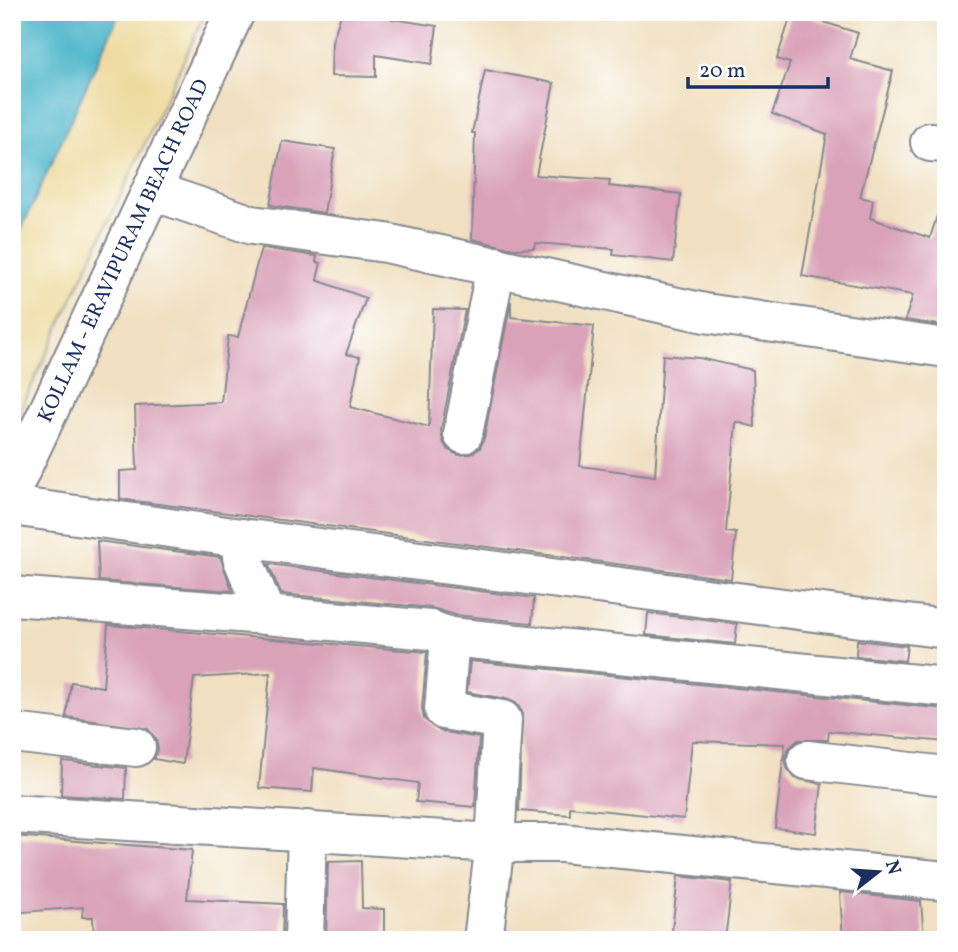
<svg xmlns="http://www.w3.org/2000/svg" width="958" height="952" viewBox="0 0 958 952" font-family="Vollkorn,serif">
<style>
.sand{fill:#eeda9e;stroke:#84847e;stroke-width:2}
.water{fill:#4bb5c9;stroke:#337294;stroke-width:2}
.building{fill:#d9a2b9}
.lines{fill:none;stroke-linecap:round;stroke-linejoin:round}
.minor-casing{stroke:#868890;stroke-width:42}
.secondary-casing{stroke:#868890;stroke-width:42}
.minor{stroke:#fff;stroke-width:38}
.secondary{stroke:#fff;stroke-width:38}
.labels{text-anchor:middle;dominant-baseline:central;stroke-width:6;stroke-linejoin:round;paint-order:stroke}
.street-label{font-size:21px;fill:#1b2f5e;stroke:#fff}
</style>
<rect width="100%" height="100%" fill="#fff"/>
<filter id="ink" filterUnits="userSpaceOnUse"><feTurbulence type="fractalNoise" baseFrequency=".0143" numOctaves="2"/><feDisplacementMap in="SourceGraphic" scale="14" xChannelSelector="R" yChannelSelector="G"/><feConvolveMatrix kernelMatrix="1 2 1 2 8 2 1 2 1" color-interpolation-filters="sRGB"/></filter>
<filter id="wash" filterUnits="userSpaceOnUse"><feTurbulence type="fractalNoise" baseFrequency=".00686" numOctaves="4" result="noise"/><feDisplacementMap in="SourceGraphic" scale="28" xChannelSelector="R" yChannelSelector="G"/><feGaussianBlur stdDeviation="1.57" result="paint"/><feColorMatrix in="noise" values="0 0 0 0 0 0 0 0 0 0 0 0 0 0 0 0 0 1.4 0 .05"/><feComposite in="paint" operator="in"/></filter>
<g filter="url(#wash)">
<rect width="100%" height="100%" fill="#f0e0c1"/>
<polygon class="sand" points="67,12 206,12 12,428 12,134"/>
<polygon class="water" points="12,12 120,12 12,250"/>
<g id="blocks">
<g class="building">
<polygon points="342,12 394,12 392,19 437,26 432,64 376,55 376,77 331,76 332,42"/>
<polygon points="792,12 858,33 850,59 893,71 860,197 873,200 870,218 930,238 937,216 946,218 946,326 905,320 913,295 802,276 827,134 772,114 790,63 777,59"/>
<polygon points="485,70 554,83 536,175 610,180 609,186 681,194 673,262 613,255 614,249 535,243 534,248 513,249 472,239 475,133 472,133"/>
<polygon points="282,141 335,149 324,213 270,205"/>
<polygon points="261,248 317,256 316,262 321,263 317,280 366,298 346,354 360,357 350,407 429,427 433,309 465,310 441,430 443,442 448,450 458,455 471,454 480,448 484,438 511,301 511,317 594,326 580,466 655,476 663,355 699,358 753,370 755,427 736,422 726,532 736,533 731,579 120,499 120,471 137,470 135,406 221,402 228,336 238,337"/>
<polygon points="97,541 220,557 232,591 99,581"/>
<polygon points="268,564 534,598 532,623 455,615 432,608 281,594"/>
<polygon points="648,613 737,624 735,644 646,635"/>
<polygon points="108,625 427,652 422,708 424,719 440,731 479,738 475,807 416,802 418,783 314,768 312,792 259,788 270,673 194,678 183,764 154,759 158,749 156,739 148,729 66,717 71,682 103,687"/>
<polygon points="857,640 907,646 905,661 856,656"/>
<polygon points="470,661 946,709 946,742 829,731 828,740 798,740 789,748 785,758 787,768 795,778 822,784 816,833 775,828 785,744 692,741 684,819 570,807 570,815 519,811 522,712 516,703 506,699 467,692"/>
<polygon points="62,761 126,768 125,799 61,795"/>
<polygon points="12,836 192,850 187,899 283,904 282,940 94,940 93,917 82,917 83,907 12,913"/>
<polygon points="361,861 362,908 384,909 384,938 326,939 328,862"/>
<polygon points="678,876 732,882 725,940 671,940"/>
<polygon points="840,892 921,901 924,940 843,940"/>
</g>
</g>
</g>
<g filter="url(#ink)">
<use href="#blocks" fill-opacity="0" stroke="#868890" stroke-width="2"/>
<g class="lines">
<defs>
<g id="minor">
<polyline points="930,142 946,143"/>
<polyline points="153,191 252,225 386,243 705,313 946,348"/>
<polyline points="463,434 496,266"/>
<polyline points="12,506 241,538 242,557 266,615 430,630 450,637 444,710 502,720 495,843 483,940"/>
<polyline points="241,538 946,629"/>
<polyline points="12,596 266,615"/>
<polyline points="450,637 946,687"/>
<polyline points="12,733 136,747"/>
<polyline points="807,760 946,776"/>
<polyline points="12,814 495,843 562,843 946,881"/>
<polyline points="304,940 307,830"/>
</g>
<polyline id="secondary" points="12,489 235,12"/>
</defs>
<use href="#minor" class="minor-casing"/>
<use href="#secondary" class="secondary-casing"/>
<use href="#minor" class="minor"/>
<use href="#secondary" class="secondary"/>
</g>
</g>
<g class="labels">
<g class="street-label">
<text transform="translate(124 251) rotate(-65)">KOLLAM - ERAVIPURAM BEACH ROAD</text>
</g>
</g>
<rect width="958" height="952" fill="none" stroke="#fff" stroke-width="42"/>
<g transform="translate(878 872) rotate(73)" stroke="#ffffff" stroke-width="5" paint-order="stroke">
<path d="M0-5L12 26L0 18L-12 26Z" fill="#1b2f5e"/>
<text y="-10" font-size="19" font-weight="bold" text-anchor="middle" fill="#1b2f5e">N</text>
</g>
<path d="M688 77v10h140v-10" fill="none" stroke="#1b2f5e" stroke-width="3.5"/>
<text x="699" y="77" font-size="21" fill="#1b2f5e" stroke="#ffffff" stroke-width="5" paint-order="stroke">20 m</text>
</svg>
